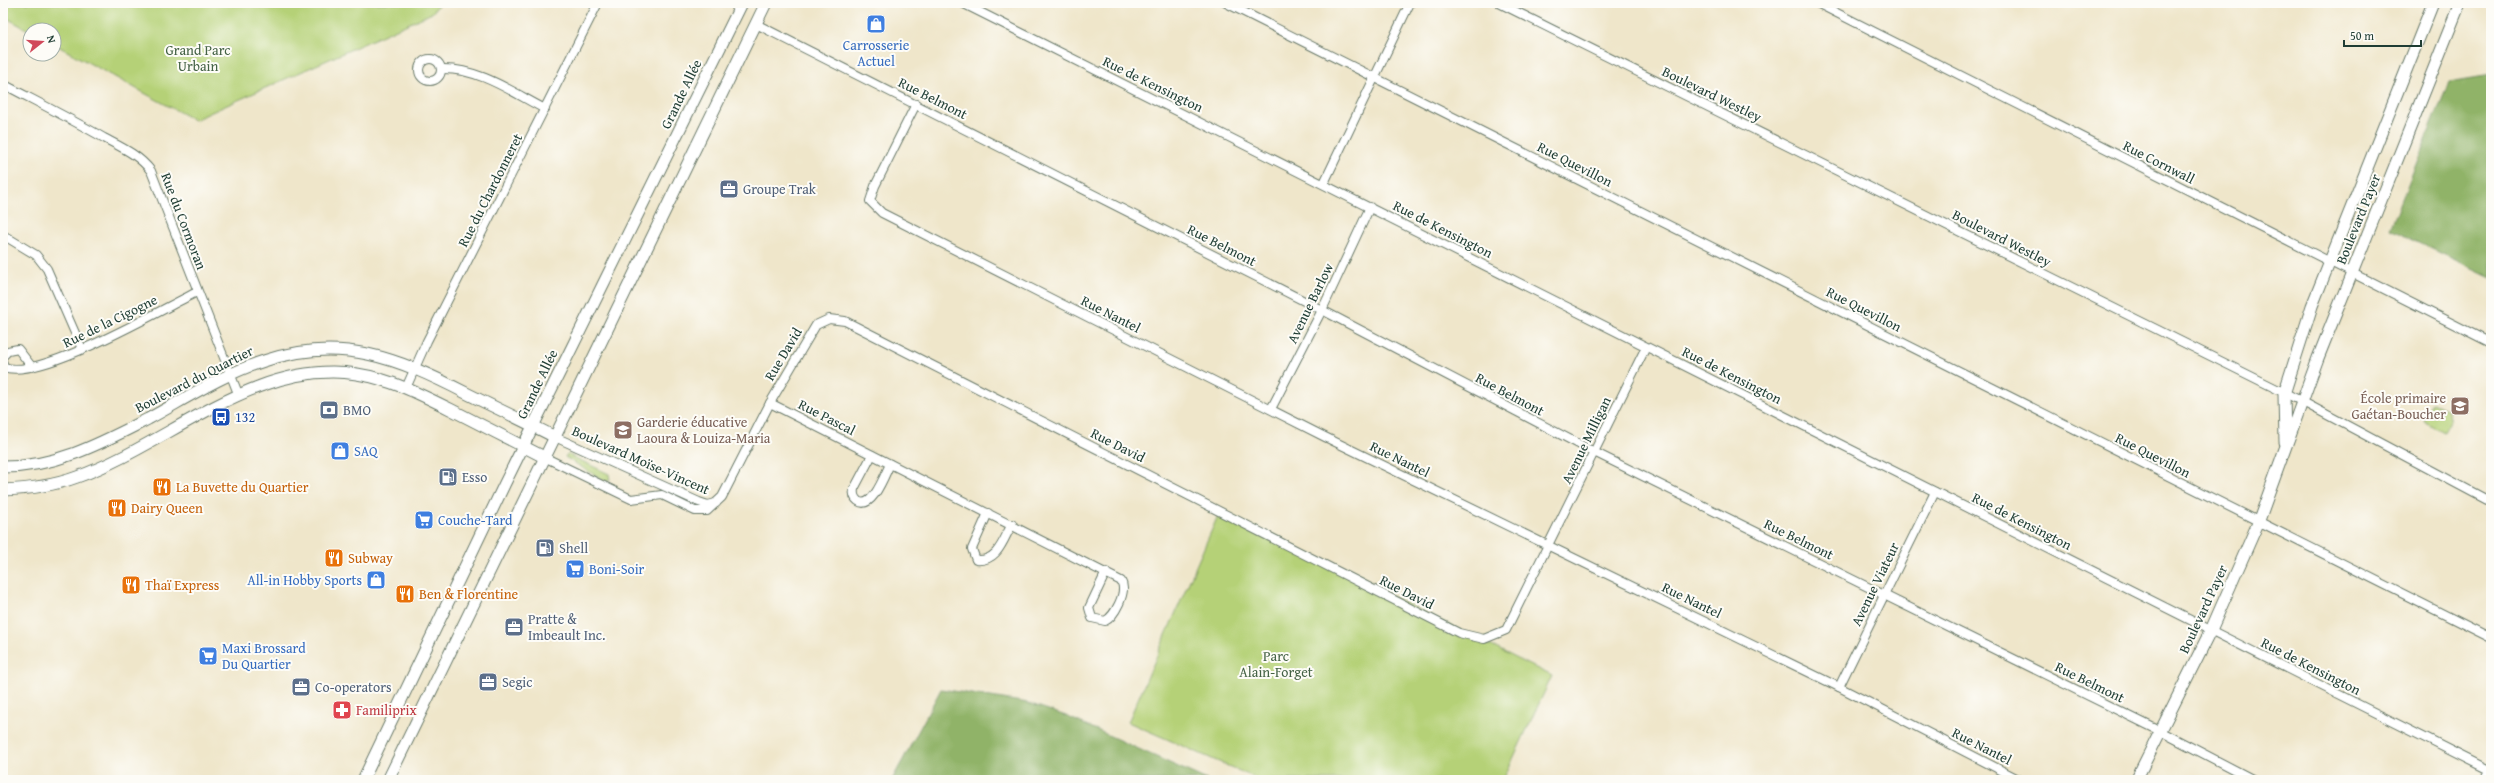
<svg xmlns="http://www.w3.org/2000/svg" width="2494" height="783" viewBox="0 0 2494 783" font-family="'Gentium Book Plus',serif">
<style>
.green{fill:#b5d177;stroke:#6a8756}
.forest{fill:#90b368;stroke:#58784e}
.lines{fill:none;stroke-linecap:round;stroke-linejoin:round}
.street-casing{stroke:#687868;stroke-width:10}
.secondary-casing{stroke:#687868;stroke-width:13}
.street{stroke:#fff;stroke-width:8}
.secondary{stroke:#fff;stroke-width:11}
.labels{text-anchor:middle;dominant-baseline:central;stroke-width:4;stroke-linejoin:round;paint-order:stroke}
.shop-label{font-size:14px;fill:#366cbe;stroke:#fdfcf7;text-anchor:start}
.park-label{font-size:14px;fill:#446245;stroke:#fdfcf7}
.street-label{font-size:14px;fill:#1f3d34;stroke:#fdfcf7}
.service-label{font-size:14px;fill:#4e5e75;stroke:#fdfcf7;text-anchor:start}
.education-label{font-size:14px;fill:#785e54;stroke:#fdfcf7;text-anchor:end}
.transit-label{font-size:14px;fill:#164399;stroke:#fdfcf7;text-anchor:start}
.food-label{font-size:14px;fill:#c56008;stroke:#fdfcf7;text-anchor:start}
.health-label{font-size:14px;fill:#be3a42;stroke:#fdfcf7;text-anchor:start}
</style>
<rect width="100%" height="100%" fill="#fdfcf7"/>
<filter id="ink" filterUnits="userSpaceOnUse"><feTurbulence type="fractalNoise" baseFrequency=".025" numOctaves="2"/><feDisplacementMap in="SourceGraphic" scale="8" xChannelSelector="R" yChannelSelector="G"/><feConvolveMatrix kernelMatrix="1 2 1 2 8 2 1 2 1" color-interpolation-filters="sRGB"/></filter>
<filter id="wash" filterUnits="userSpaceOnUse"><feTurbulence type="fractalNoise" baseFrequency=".012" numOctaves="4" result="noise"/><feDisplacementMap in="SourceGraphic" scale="16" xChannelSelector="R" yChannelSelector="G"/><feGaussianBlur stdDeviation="0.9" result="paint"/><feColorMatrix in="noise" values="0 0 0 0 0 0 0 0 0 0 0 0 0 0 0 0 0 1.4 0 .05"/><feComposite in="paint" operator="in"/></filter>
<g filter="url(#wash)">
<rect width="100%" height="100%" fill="#efe6ca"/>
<g class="green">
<polygon points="3,3 440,3 432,13 194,120 54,44 54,30 30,31 3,16"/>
<polygon points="2432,403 2446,409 2450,421 2444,432 2424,421"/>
<polygon points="567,454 609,474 610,480 606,482 565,457"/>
<polygon points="1220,511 1552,676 1503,780 1260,780 1128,722"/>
</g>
<g class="forest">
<polygon points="2491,75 2491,277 2390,229 2449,82"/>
<polygon points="941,689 1028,703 1066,716 1207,780 892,780"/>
</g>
</g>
<g filter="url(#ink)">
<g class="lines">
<defs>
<g id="street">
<polyline points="962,3 2491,771"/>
<polyline points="1226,3 2491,638"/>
<polyline points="1499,3 2303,402 2491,502"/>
<polyline points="1817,3 2491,343"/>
<polyline points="756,24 1322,310 1594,452 2160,731 2254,780"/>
<circle cx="430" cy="70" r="11"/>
<path d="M441,69C479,68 512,92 545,109"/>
<path d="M3,84C37,102 71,119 104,138C121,147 139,155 151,171L239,396"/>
<polyline points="916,104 875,186 870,201 882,213 1325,437 1839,687 2020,780"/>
<polyline points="1324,183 1410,3"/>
<polyline points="3,235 36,255 47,269 82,349"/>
<polyline points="3,356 8,351 18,349 32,367"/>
<path d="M3,363L4,367C39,381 160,310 197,292"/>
<polyline points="406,388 427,341 598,3"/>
<path d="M770,403L1121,581C1128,592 1114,617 1105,621L1092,618L1089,608L1106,572"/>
<polyline points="1271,409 1322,310 1370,207"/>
<polyline points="555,437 699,502 708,505 716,503"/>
<path d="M872,455L854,489C853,494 854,498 858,501C872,511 885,474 890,464"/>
<polyline points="544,457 631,499 662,495 695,511 707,511 722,497 770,403 816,325 829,319 845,321 1459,633 1484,639 1506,630 1646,347"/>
<path d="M988,513L972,549L976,560C998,562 1003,540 1012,524"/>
<polyline points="1839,687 1935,492"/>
<polyline points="2484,780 2491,767"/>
</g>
<g id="secondary">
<polyline points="2285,442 2284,394 2312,306 2433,3"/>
<path d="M3,467C57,467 101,443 148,419C185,399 223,374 264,361C340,335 398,358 466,393C496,408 526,422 555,437"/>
<path d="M3,490C28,489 53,486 77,477C168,445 255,358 357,374C390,379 420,394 450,409C481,425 513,441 544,457"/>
<polyline points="363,780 505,483 742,3"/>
<polyline points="388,780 766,3"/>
<polyline points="2136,780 2211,630 2258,523 2318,358 2460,3"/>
</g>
</defs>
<use href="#street" class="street-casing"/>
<use href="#secondary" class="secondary-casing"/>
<use href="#street" class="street"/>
<use href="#secondary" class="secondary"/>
</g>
</g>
<defs>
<symbol id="shop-square" viewBox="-11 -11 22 22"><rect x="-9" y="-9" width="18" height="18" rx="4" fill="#3f7fe0" stroke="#fdfcf7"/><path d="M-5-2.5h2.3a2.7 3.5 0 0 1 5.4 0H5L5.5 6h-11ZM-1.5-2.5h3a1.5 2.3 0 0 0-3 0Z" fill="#fff"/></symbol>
<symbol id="office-square" viewBox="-11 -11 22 22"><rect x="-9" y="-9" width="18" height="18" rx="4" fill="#5c6f8a" stroke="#fdfcf7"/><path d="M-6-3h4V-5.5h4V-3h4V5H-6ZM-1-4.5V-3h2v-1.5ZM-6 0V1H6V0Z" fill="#fff"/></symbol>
<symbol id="school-square" viewBox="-11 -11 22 22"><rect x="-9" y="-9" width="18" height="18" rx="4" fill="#8d6e63" stroke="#fdfcf7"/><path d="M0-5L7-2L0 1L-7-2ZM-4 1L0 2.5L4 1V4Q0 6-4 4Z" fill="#fff"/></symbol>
<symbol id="bank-square" viewBox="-11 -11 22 22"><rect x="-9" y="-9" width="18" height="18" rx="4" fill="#5c6f8a" stroke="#fdfcf7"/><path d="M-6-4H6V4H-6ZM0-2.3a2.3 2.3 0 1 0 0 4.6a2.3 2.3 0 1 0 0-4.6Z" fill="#fff"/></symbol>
<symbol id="bus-square" viewBox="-11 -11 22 22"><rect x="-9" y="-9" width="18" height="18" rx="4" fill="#1a4fb4" stroke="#fdfcf7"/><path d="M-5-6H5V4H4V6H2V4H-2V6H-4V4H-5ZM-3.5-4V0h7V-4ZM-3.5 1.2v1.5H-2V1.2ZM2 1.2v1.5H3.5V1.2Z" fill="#fff"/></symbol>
<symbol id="fuel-square" viewBox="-11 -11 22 22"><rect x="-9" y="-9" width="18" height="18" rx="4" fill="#5c6f8a" stroke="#fdfcf7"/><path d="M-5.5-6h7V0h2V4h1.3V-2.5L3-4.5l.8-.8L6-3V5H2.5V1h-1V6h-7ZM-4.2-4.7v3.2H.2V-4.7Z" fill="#fff"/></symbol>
<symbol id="restaurant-square" viewBox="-11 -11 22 22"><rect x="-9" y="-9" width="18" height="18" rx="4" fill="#e8710a" stroke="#fdfcf7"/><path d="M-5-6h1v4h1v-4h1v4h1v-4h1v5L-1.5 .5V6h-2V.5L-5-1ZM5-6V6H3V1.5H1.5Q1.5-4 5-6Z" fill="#fff"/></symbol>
<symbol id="supermarket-square" viewBox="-11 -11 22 22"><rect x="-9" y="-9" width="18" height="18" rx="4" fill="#3f7fe0" stroke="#fdfcf7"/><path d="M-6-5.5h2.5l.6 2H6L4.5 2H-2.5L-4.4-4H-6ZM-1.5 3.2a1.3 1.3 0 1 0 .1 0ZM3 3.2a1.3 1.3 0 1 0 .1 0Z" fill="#fff"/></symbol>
<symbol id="pharmacy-square" viewBox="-11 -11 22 22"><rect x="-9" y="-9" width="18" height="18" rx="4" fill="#e0444e" stroke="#fdfcf7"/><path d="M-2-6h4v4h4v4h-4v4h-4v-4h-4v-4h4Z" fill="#fff"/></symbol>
</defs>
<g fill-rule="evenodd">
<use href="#shop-square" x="865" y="13" width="22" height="22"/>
<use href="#office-square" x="718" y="178" width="22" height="22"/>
<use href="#school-square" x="2449" y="395" width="22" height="22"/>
<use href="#bank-square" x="318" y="399" width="22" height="22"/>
<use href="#bus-square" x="210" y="406" width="22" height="22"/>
<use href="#school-square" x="612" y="419" width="22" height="22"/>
<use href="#shop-square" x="329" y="440" width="22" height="22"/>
<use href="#fuel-square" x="437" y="466" width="22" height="22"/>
<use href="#restaurant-square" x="151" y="476" width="22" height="22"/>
<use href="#restaurant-square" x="106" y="497" width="22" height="22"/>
<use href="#supermarket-square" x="413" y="509" width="22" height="22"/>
<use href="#fuel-square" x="534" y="537" width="22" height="22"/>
<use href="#restaurant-square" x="323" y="547" width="22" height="22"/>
<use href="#supermarket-square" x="564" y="558" width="22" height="22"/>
<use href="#shop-square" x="365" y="569" width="22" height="22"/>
<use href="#restaurant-square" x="120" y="574" width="22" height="22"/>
<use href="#restaurant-square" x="394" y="583" width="22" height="22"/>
<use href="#office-square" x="503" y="616" width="22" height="22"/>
<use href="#supermarket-square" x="197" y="645" width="22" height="22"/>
<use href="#office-square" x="477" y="671" width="22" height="22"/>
<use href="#office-square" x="290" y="676" width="22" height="22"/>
<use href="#pharmacy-square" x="331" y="699" width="22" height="22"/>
</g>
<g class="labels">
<g class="shop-label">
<text x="876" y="45" text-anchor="middle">Carrosserie<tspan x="876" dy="16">Actuel</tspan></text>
<text x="354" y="451">SAQ</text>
<text x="438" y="520">Couche-Tard</text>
<text x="589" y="569">Boni-Soir</text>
<text x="362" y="580" text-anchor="end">All-in Hobby Sports</text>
<text x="222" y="648">Maxi Brossard<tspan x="222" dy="16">Du Quartier</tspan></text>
</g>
<g class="park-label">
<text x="198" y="50">Grand Parc<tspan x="198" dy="16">Urbain</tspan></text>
<text x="1276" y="656">Parc<tspan x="1276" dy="16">Alain-Forget</tspan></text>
</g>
<g class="street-label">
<text transform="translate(1153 84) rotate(26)">Rue de Kensington</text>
<text transform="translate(681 94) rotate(-64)">Grande Allée</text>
<text transform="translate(1712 94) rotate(26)">Boulevard Westley</text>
<text transform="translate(933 98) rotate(27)">Rue Belmont</text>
<text transform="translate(2159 162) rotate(27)">Rue Cornwall</text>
<text transform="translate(1575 164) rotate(27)">Rue Quevillon</text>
<text transform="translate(490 190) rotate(-63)">Rue du Chardonneret</text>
<text transform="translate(2358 219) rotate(-68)">Boulevard Payer</text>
<text transform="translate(184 221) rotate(69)">Rue du Cormoran</text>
<text transform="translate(1443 229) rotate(27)">Rue de Kensington</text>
<text transform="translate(2002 238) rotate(27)">Boulevard Westley</text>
<text transform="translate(1222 245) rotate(27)">Rue Belmont</text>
<text transform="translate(1310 303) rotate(-64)">Avenue Barlow</text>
<text transform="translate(1864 309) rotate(27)">Rue Quevillon</text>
<text transform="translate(1111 314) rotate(27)">Rue Nantel</text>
<text transform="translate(110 321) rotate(-26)">Rue de la Cigogne</text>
<text transform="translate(783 354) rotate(-59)">Rue David</text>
<text transform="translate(1732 375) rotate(27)">Rue de Kensington</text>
<text transform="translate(194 379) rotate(-27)">Boulevard du Quartier</text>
<text transform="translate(537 384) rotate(-64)">Grande Allée</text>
<text transform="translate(1510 394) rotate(28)">Rue Belmont</text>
<text transform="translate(827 417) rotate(27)">Rue Pascal</text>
<text transform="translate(1586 440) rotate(-64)">Avenue Milligan</text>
<text transform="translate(1118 445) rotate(27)">Rue David</text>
<text transform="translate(2153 455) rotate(27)">Rue Quevillon</text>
<text transform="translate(1400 459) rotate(26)">Rue Nantel</text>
<text transform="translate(641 460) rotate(24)">Boulevard Moïse-Vincent</text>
<text transform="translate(2022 521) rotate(27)">Rue de Kensington</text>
<text transform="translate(1799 539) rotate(26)">Rue Belmont</text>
<text transform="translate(1875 584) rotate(-64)">Avenue Viateur</text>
<text transform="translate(1407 592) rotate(27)">Rue David</text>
<text transform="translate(1692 600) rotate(26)">Rue Nantel</text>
<text transform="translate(2203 609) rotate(-65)">Boulevard Payer</text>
<text transform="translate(2311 666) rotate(27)">Rue de Kensington</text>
<text transform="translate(2090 682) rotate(26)">Rue Belmont</text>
<text transform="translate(1982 746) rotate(27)">Rue Nantel</text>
</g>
<g class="service-label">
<text x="743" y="189">Groupe Trak</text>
<text x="343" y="410">BMO</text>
<text x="462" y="477">Esso</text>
<text x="559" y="548">Shell</text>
<text x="528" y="619">Pratte &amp;<tspan x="528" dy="16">Imbeault Inc.</tspan></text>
<text x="502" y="682">Segic</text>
<text x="315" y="687">Co-operators</text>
</g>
<g class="education-label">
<text x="2446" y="398">École primaire<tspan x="2446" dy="16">Gaétan-Boucher</tspan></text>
<text x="637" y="422" text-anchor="start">Garderie éducative<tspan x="637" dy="16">Laoura &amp; Louiza-Maria</tspan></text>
</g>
<g class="transit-label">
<text x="235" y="417">132</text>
</g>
<g class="food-label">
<text x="176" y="487">La Buvette du Quartier</text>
<text x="131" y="508">Dairy Queen</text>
<text x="348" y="558">Subway</text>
<text x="145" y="585">Thaï Express</text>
<text x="419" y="594">Ben &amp; Florentine</text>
</g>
<g class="health-label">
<text x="356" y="710">Familiprix</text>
</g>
</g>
<rect width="2494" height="783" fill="none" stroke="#fdfcf7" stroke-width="16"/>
<g transform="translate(42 42) rotate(73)"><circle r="19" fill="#fdfcf7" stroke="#a4b0a9"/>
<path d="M0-3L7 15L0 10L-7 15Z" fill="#d1495b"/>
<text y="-6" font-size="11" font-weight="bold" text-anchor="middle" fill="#1f3d34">N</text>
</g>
<path d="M2344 40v6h77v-6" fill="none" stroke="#1f3d34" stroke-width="2"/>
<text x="2350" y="40" font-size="12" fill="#1f3d34" stroke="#fdfcf7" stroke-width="3" paint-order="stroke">50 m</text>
</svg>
